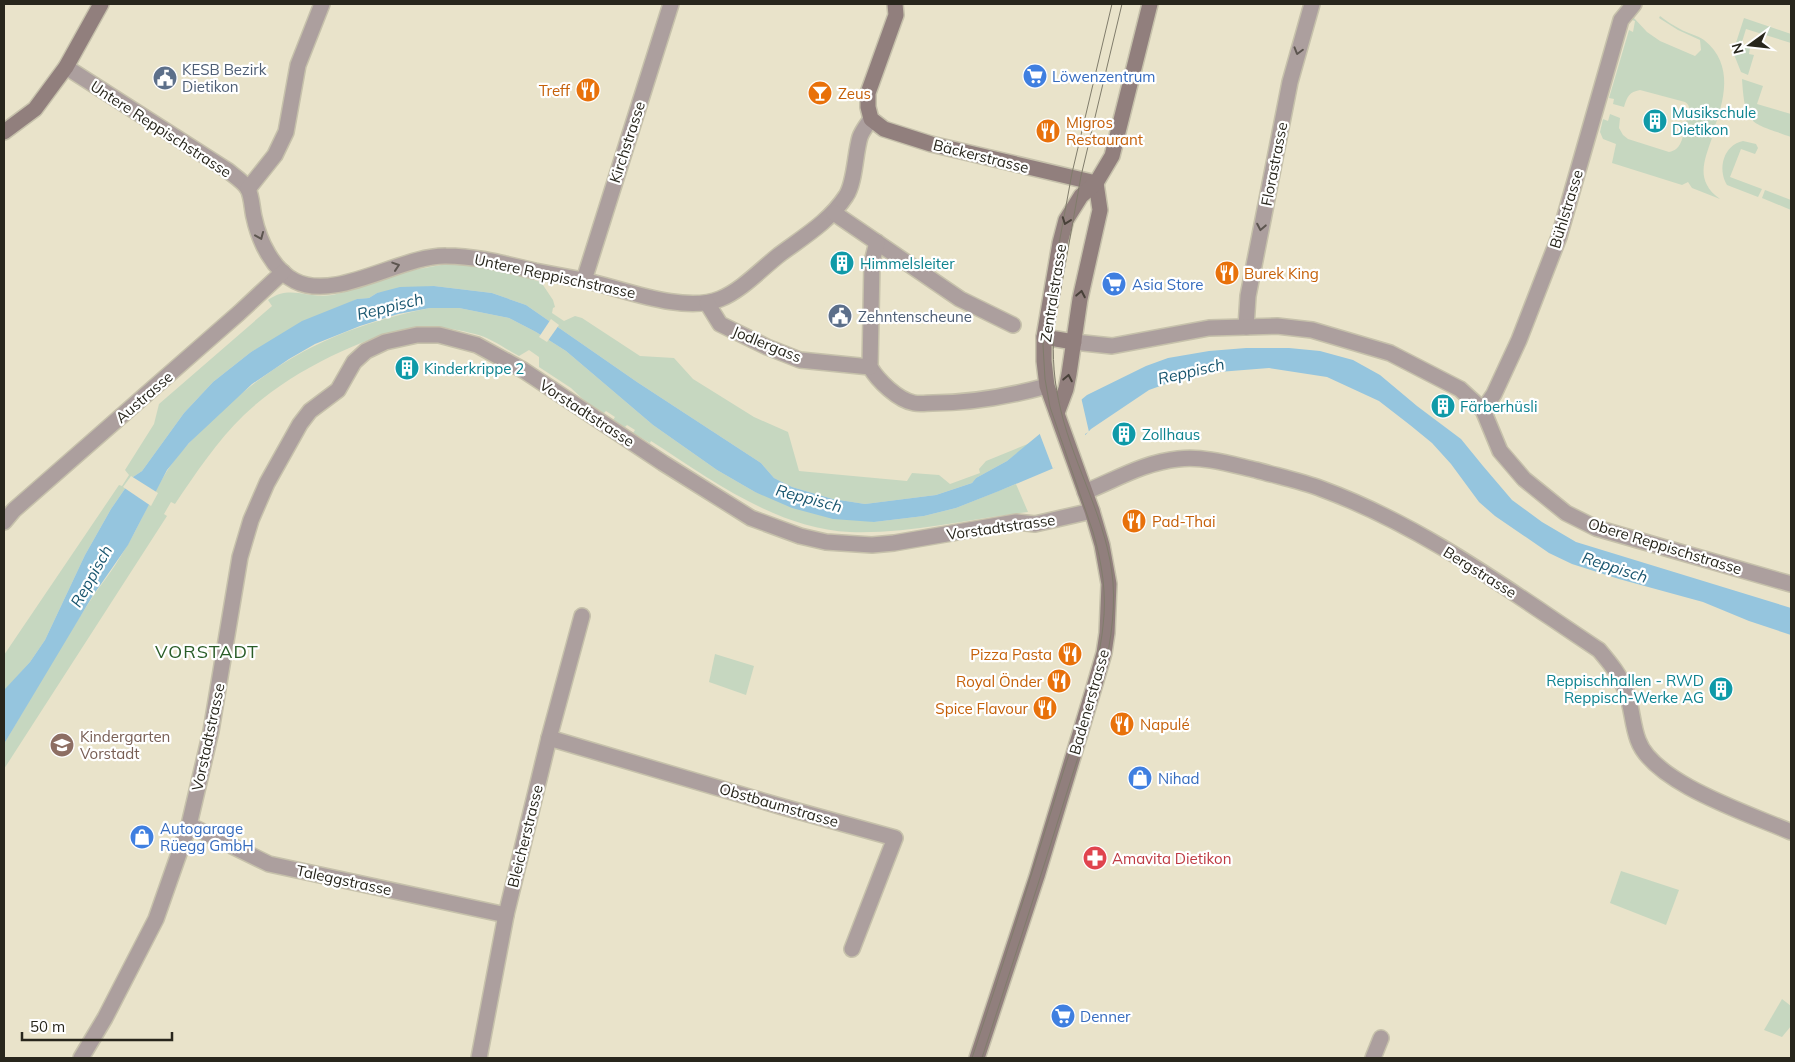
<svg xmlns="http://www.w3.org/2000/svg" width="1795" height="1062" viewBox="0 0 1795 1062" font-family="Mulish,sans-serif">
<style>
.green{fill:#c6d7c0}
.water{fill:#95c5de}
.pier{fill:#e9e3ca}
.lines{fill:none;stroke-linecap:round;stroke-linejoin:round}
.street-casing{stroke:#c6c1ab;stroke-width:18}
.secondary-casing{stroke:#c6c1ab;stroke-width:18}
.street{stroke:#ac9f9e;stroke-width:15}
.secondary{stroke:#917f7d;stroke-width:15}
.tram{stroke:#807c6b;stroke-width:1}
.oneway{stroke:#5d5650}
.oneway2{stroke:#484139}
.labels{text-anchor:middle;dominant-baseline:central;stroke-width:4.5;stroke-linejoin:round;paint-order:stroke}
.service-label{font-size:15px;fill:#4e5e75;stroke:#fff;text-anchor:start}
.shop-label{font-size:15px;fill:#366cbe;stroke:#fff;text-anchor:start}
.food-label{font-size:15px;fill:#c56008;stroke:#fff;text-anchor:start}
.culture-label{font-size:15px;fill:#0d838f;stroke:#fff;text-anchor:start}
.street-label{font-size:15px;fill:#28261c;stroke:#fff}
.education-label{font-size:15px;fill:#785e54;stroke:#fff;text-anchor:start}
.health-label{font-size:15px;fill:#be3a42;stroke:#fff;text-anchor:start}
.water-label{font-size:16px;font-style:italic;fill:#19566f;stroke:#fff}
.quarter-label{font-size:18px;letter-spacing:1px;fill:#2a5d28;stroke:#fff}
</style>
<rect width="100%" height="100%" fill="#e9e3ca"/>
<g class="green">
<path d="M1660,16C1666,21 1673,25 1680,29C1687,33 1697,35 1704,40C1735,65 1724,101 1713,132L1686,123C1688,116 1693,107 1685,102L1640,90C1629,92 1627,97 1624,107L1613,104L1614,99L1609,98L1629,30L1633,32L1635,21L1632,20L1633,17L1647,32L1660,41L1695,56L1701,50L1700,40L1678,30L1659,18Z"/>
<polygon points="1744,18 1791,34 1791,43 1746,29 1741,45 1750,48 1749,54 1754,55 1748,75 1741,72 1733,52"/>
<path d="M1742,79L1763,86L1757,104L1791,114V137C1750,122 1745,126 1742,79Z"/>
<path d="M1610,114L1620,118L1619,128L1623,135L1628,139L1669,152C1681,150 1682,139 1685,129L1712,138C1704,161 1695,181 1720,199L1692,188L1688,182L1682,185L1612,163L1616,144L1603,139L1600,132L1603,119L1608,121Z"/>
<path d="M1743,141L1756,144L1758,148L1755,154L1741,149L1730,177L1762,189L1758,197L1727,185C1717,168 1724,145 1743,141Z"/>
<polygon points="1765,190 1791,200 1791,210 1762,198"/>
<path d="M455,263L476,264L541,282L553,300L555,307L553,308L552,313L564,321L575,316L582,318L640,356L674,358L693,379L754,417L788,432L799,471L907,481L912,473L939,475L950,484L980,473L979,469L986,461L1030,443L1007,461L976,478L972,483L936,495L865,504L833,499L792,487L774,478L761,463L637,382L526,305L492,293L434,286L377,293L369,298L357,299L251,352L213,382L184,413L142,471L133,477L111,509L85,555L45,640L30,662L4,691V655L119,485L122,486L129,475L125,470L154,424L159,404L272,306L268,300C290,284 307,299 332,295C353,291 374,281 394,275C415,269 435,266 455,263Z"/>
<path d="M430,308H459L509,318L536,332L566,351L653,425L717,470L755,492L874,522L924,516L956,508L1016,484L1028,512C969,519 910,534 850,532C777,529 710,479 651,441L650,443L633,433L635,430L627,425L625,427L613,420L615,417L606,411L604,413L588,404L571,388L539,367V357L529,350L519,356C505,349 490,337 475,334C456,329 434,325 415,328C360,336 284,376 244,415C217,441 196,473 175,504L171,502L164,514L167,516L4,769V744C33,695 61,645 92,598C102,583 113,570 122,554C139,528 150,498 167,471C178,453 194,438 209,423C276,357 339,327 430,308Z"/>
<polygon points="715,654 754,666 746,695 709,682"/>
<polygon points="1621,871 1679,890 1666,925 1610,903"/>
<polygon points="1782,999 1791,1006 1791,1026 1782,1037 1764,1030"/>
</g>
<polygon class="water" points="434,286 492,293 526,305 637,382 761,463 774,478 792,487 833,499 865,504 936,495 972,483 976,478 1007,461 1087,395 1146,366 1168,358 1209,351 1246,348 1289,348 1320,351 1353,360 1380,375 1417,406 1461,439 1483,466 1512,500 1542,522 1576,542 1791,608 1791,635 1749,621 1703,602 1619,579 1572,564 1549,553 1495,516 1479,502 1451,464 1432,443 1410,425 1379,401 1327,377 1269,368 1206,373 1174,381 1149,390 1091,429 1054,468 999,491 956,508 924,516 874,522 833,519 792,508 755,492 717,470 653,425 566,351 536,332 509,318 459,308 430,308 398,314 360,326 315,344 289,359 252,384 189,443 167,470 128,545 92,597 4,744 5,689 30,662 45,640 85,555 111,509 133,477 142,471 184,413 213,382 251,352 302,321 357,299 369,298 377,293 400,287"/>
<g class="pier">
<polygon points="551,319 559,325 547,342 539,337"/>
<polygon points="1081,397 1089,432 1085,434 1086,438 1064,461 1053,469 1039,432"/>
<polygon points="131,476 158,493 151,506 123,487"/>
</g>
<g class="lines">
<defs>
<g id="street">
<path d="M66,67L227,170C233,175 244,182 248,189C252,197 252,209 254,217C259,241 273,270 295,281C336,302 402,255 446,256C477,256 505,264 535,271C551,274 567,277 583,280C621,288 683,314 720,299C742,290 760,270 779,255C803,237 829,222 846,196C855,183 855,153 860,137C862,131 867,125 871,119"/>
<polyline points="248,189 275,155 286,132 298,65 322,4"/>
<polyline points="834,213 960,299 1013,325"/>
<path d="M877,242L872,262L870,367C878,381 898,400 914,403C920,404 927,403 933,403C971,403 1010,396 1047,386"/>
<polyline points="584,280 671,4"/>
<polyline points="707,303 720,324 767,347 800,360 870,367"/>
<polyline points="1246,327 1248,296 1290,82 1312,4"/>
<polyline points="1074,342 1112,346 1209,328 1277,326 1312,330 1390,353 1460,389 1483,410 1500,451 1524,479 1566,513 1596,528 1791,584"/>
<polyline points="1483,410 1494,394 1519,340 1559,237 1621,20 1634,4"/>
<path d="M1085,492C1115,480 1145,462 1178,459C1205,456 1230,464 1256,470C1277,476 1301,481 1322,489C1423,526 1510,591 1599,650C1610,663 1620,675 1626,691C1632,706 1632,724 1638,740C1653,783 1750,814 1791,832"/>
<polyline points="4,522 14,510 239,313 283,272"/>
<polyline points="549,738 783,807 895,838 852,949"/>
<polyline points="189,825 269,864 506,915"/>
<polyline points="81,1058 105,1018 156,919 189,825 211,731 240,557 251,520 267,483 300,424 310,411 338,390 354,362 366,351 385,342 417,335 439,335 477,345 523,370 663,463 751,518 800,536 826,542 872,545 894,543 1016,522 1035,524 1092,511"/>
<polyline points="479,1058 506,915 549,738 582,616"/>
<polyline points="1373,1058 1381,1038"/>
</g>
<g id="secondary">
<polyline points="895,4 896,15 868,93 868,107 871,119 884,129 931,144 1096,183"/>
<polyline points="4,132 35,109 66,67 101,4"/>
<polyline points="1044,337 1074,342"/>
<polyline points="1057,413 1066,389 1069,374 1080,299 1100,210 1096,183"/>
<polyline points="977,1058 1037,876 1095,684 1104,653 1107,633 1109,584 1102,545 1092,511 1047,386 1044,361 1044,337 1060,243 1066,220 1081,196 1096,183 1112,156 1150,4"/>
</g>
</defs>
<use href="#street" class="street-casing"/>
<use href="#secondary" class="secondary-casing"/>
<use href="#street" class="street"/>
<use href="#secondary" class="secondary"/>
<g class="tram">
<path d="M972,1058C1003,965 1033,871 1062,776C1077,728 1098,676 1103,626C1107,594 1102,563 1093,532L1050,407L1045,379L1043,345L1048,304L1072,173L1112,4"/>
<path d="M982,1058C1011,969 1040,879 1068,789C1088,724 1118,651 1113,582C1108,522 1075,469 1061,411C1054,383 1052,357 1054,328L1081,176L1122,4"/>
</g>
</g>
<defs><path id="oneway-chevron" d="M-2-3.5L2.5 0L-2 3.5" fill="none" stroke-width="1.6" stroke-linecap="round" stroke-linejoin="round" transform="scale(1.25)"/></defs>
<g class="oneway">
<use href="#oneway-chevron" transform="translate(1298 51) rotate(106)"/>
<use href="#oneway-chevron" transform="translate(1261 227) rotate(101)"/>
<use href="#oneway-chevron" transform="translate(260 236) rotate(67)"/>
<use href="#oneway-chevron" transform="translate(396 266) rotate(-18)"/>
</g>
<g class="oneway2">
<use href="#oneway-chevron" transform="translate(1066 221) rotate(110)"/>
<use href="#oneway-chevron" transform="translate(1081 294) rotate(-79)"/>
<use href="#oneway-chevron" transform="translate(1068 378) rotate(-79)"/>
</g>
<defs>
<symbol id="supermarket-disc" viewBox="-11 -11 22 22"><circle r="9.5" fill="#3f7fe0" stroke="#fff"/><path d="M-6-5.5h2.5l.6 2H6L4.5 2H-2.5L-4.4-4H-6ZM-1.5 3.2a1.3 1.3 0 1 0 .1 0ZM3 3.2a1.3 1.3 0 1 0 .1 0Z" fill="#fff"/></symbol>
<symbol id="civic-disc" viewBox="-11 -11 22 22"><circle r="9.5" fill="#5c6f8a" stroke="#fff"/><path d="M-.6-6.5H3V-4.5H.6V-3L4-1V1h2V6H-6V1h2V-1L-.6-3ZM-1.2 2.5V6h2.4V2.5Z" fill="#fff"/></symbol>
<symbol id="restaurant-disc" viewBox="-11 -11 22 22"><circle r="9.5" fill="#e8710a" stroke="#fff"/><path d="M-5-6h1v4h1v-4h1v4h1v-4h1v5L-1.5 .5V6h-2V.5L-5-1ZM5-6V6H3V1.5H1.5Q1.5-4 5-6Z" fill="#fff"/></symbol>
<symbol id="bar-disc" viewBox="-11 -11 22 22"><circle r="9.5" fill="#e8710a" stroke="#fff"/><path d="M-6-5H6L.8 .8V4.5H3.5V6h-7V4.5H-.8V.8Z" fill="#fff"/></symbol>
<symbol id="building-disc" viewBox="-11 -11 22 22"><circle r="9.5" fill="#0f9aa8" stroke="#fff"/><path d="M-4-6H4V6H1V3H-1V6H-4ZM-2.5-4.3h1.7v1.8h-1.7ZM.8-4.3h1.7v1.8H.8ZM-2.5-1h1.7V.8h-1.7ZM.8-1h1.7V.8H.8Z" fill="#fff"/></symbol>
<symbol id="school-disc" viewBox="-11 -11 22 22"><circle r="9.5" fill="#8d6e63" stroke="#fff"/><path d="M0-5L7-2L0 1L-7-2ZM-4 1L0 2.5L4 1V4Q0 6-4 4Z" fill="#fff"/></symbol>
<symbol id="shop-disc" viewBox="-11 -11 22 22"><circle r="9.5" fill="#3f7fe0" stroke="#fff"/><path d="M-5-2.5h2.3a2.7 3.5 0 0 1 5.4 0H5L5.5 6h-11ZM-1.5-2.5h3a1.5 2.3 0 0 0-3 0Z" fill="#fff"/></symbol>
<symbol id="pharmacy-disc" viewBox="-11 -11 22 22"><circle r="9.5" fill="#e0444e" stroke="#fff"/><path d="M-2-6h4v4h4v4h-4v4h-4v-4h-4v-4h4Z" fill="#fff"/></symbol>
</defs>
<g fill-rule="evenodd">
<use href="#supermarket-disc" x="1021" y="62" width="28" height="28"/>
<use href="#civic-disc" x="151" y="64" width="28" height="28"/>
<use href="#restaurant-disc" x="574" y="76" width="28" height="28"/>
<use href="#bar-disc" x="806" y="79" width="28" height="28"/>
<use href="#building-disc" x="1641" y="107" width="28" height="28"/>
<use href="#restaurant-disc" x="1034" y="117" width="28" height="28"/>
<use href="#building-disc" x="828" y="249" width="28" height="28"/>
<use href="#restaurant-disc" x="1213" y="259" width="28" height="28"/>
<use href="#supermarket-disc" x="1100" y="270" width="28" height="28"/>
<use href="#civic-disc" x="826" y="302" width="28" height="28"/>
<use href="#building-disc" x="393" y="354" width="28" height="28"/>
<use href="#building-disc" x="1429" y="392" width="28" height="28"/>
<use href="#building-disc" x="1110" y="420" width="28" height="28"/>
<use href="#restaurant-disc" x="1120" y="507" width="28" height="28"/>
<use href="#restaurant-disc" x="1056" y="640" width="28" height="28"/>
<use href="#restaurant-disc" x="1045" y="667" width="28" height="28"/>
<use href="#building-disc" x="1707" y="675" width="28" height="28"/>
<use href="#restaurant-disc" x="1031" y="694" width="28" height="28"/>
<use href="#restaurant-disc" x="1108" y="710" width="28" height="28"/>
<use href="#school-disc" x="48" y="731" width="28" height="28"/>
<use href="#shop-disc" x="1126" y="764" width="28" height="28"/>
<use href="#shop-disc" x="128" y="823" width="28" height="28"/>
<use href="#pharmacy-disc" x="1081" y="844" width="28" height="28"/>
<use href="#supermarket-disc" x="1049" y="1002" width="28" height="28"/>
</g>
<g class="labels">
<g class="service-label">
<text x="182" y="69">KESB Bezirk<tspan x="182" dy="17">Dietikon</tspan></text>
<text x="858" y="316">Zehntenscheune</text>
</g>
<g class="shop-label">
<text x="1052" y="76">Löwenzentrum</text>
<text x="1132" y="284">Asia Store</text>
<text x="1158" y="778">Nihad</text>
<text x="160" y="828">Autogarage<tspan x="160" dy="17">Rüegg GmbH</tspan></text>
<text x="1080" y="1016">Denner</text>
</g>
<g class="food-label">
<text x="570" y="90" text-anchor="end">Treff</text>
<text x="838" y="93">Zeus</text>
<text x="1066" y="122">Migros<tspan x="1066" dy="17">Restaurant</tspan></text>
<text x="1244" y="273">Burek King</text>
<text x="1152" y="521">Pad-Thai</text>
<text x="1052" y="654" text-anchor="end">Pizza Pasta</text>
<text x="1042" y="681" text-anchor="end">Royal Önder</text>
<text x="1028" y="708" text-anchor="end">Spice Flavour</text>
<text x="1140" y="724">Napulé</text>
</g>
<g class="culture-label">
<text x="1672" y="112">Musikschule<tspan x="1672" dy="17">Dietikon</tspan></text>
<text x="860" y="263">Himmelsleiter</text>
<text x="424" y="368">Kinderkrippe 2</text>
<text x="1460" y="406">Färberhüsli</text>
<text x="1142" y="434">Zollhaus</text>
<text x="1704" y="680" text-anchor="end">Reppischhallen - RWD<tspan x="1704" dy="17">Reppisch-Werke AG</tspan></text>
</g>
<g class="street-label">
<text transform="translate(161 129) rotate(33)">Untere Reppischstrasse</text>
<text transform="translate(627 142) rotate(-72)">Kirchstrasse</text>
<text transform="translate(981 156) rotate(14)">Bäckerstrasse</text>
<text transform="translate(1274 164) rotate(-79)">Florastrasse</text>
<text transform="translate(1566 209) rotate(-73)">Bühlstrasse</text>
<text transform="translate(555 276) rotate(12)">Untere Reppischstrasse</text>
<text transform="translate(1053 293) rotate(-81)">Zentralstrasse</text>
<text transform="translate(767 344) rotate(22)">Jodlergass</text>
<text transform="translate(144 397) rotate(-41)">Austrasse</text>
<text transform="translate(587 413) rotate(33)">Vorstadtstrasse</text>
<text transform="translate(1001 527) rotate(-8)">Vorstadtstrasse</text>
<text transform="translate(1665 546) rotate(17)">Obere Reppischstrasse</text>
<text transform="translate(1480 572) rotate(32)">Bergstrasse</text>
<text transform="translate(1089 702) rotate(-74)">Badenerstrasse</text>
<text transform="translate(208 737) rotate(-78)">Vorstadtstrasse</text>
<text transform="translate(779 805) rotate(16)">Obstbaumstrasse</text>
<text transform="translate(525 836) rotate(-76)">Bleicherstrasse</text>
<text transform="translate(344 880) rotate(12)">Taleggstrasse</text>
</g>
<g class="education-label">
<text x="80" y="736">Kindergarten<tspan x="80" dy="17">Vorstadt</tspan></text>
</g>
<g class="health-label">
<text x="1112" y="858">Amavita Dietikon</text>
</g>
<g class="water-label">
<text transform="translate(390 306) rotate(-14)">Reppisch</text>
<text transform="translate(1191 371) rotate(-13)">Reppisch</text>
<text transform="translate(809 498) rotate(15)">Reppisch</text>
<text transform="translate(1615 567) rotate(18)">Reppisch</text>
<text transform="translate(91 576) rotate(-61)">Reppisch</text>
</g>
<g class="quarter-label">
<text x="207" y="651">VORSTADT</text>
</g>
</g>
<rect width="1795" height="1062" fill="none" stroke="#28261c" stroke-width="10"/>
<g transform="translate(1750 45) rotate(255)" stroke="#ffffff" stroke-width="4" paint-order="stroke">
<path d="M0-4L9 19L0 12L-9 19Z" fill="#28261c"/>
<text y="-8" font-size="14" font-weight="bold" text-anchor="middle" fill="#28261c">N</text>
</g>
<path d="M22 1032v8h150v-8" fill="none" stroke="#28261c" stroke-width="2.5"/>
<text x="30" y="1032" font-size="15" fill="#28261c" stroke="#ffffff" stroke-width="4" paint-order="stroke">50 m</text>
</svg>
